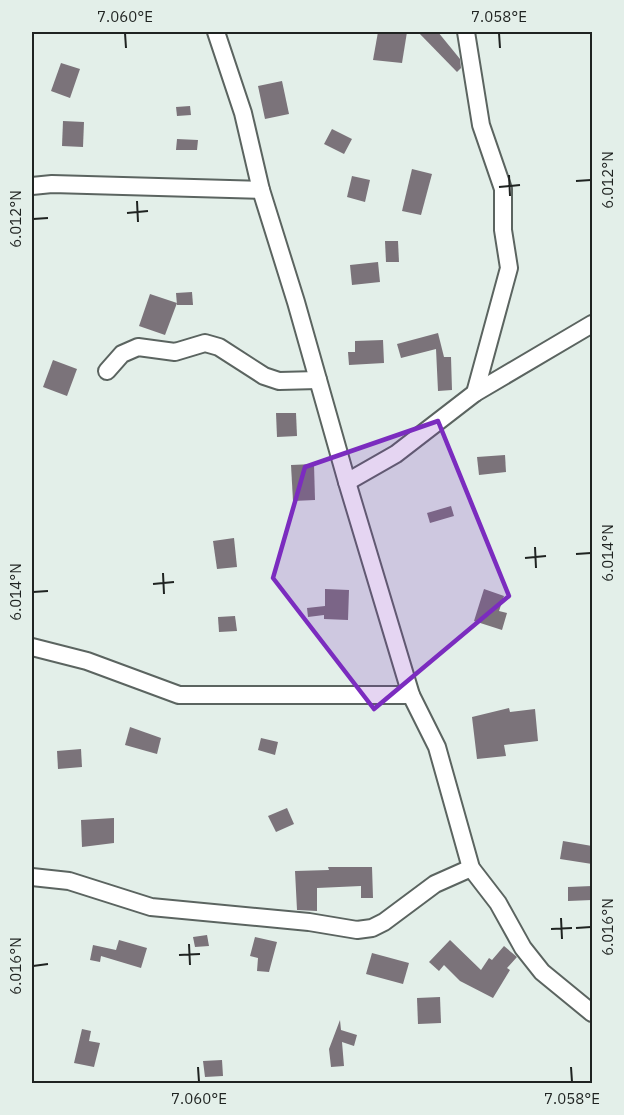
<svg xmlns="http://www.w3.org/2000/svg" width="624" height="1115" viewBox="0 0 624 1115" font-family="'IBM Plex Sans',sans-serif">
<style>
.building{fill:#7b737a}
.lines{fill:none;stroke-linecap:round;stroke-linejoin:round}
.minor-casing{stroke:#5b6460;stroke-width:20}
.minor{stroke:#fff;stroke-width:16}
.marked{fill:#7b2cbf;fill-opacity:0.2;stroke:#7b2cbf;stroke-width:4.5;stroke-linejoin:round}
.ticks{fill:none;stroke:#1f2321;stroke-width:2}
.neatline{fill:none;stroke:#1f2321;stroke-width:2}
.ticks-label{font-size:15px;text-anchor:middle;fill:#1f2321}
</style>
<rect width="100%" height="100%" fill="#e3efe9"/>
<g class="building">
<polygon points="378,32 407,32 402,63 373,60"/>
<polygon points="418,32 438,32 460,59 461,68 457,72"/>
<polygon points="61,63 80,69 70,98 51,91"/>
<polygon points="282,81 289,114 265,119 258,86"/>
<polygon points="190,106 191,115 177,116 176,107"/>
<polygon points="63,121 84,122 83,147 62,146"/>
<polygon points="332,129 352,139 344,154 324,144"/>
<polygon points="177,139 198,140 197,150 176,150"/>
<polygon points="412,169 432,174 421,215 402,211"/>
<polygon points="352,176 370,180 365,202 347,197"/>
<polygon points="385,241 398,241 399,262 386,262"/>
<polygon points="378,262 380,282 352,285 350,265"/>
<polygon points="192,292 193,305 177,305 176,293"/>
<polygon points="150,294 177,303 165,335 139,326"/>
<polygon points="438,333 444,357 451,357 452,390 438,391 436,349 401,358 397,344"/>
<polygon points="383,340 384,363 349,365 348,352 355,352 355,341"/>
<polygon points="53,360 77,369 67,396 43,387"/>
<polygon points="276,413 296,413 297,436 277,437"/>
<polygon points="505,455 506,472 479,475 477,457"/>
<polygon points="314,464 315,500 293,501 291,465"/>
<polygon points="451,506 454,516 430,523 427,513"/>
<polygon points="234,538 237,567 217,569 213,541"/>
<polygon points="325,589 349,590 348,620 324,619 324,615 308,617 307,608 325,606"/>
<polygon points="484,589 504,596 499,611 507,613 502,630 474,621"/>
<polygon points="235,616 237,631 219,632 218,617"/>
<polygon points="509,708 510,712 535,709 538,741 504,745 506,756 477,759 472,717"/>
<polygon points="130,727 161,738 157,754 125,745"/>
<polygon points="261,738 278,742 275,755 258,750"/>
<polygon points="81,749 82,767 58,769 57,751"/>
<polygon points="287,808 294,824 276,832 268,816"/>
<polygon points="114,818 114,843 82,847 81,820"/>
<polygon points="563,841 592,846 592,864 560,859"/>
<polygon points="328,867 372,867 373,898 361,898 361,886 317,888 317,911 297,910 295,871 329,870"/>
<polygon points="592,886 592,900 568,901 568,887"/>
<polygon points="207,935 209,946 195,947 193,937"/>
<polygon points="255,937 277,942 269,972 257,971 258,958 250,956"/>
<polygon points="119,940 147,948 141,968 101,956 100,962 90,960 93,945 116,950"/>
<polygon points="450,940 481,970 489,958 492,960 504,946 517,957 507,968 510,970 493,998 460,981 444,965 439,971 429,962"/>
<polygon points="372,953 409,963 403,984 366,974"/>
<polygon points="440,997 441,1023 418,1024 417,998"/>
<polygon points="340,1020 341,1030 357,1035 354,1046 342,1042 344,1066 331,1067 329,1049"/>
<polygon points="82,1029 91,1031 89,1041 100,1043 94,1067 74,1063"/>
<polygon points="222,1060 223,1076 205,1077 203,1061"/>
</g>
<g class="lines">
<defs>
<g id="minor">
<polyline points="216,32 243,113 261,190 296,302 347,482 411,695 437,747 471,868 498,903 523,948 542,972 592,1013"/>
<polyline points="466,32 481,125 503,189 503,230 509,268 475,393"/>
<polyline points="32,186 52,184 261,190"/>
<polyline points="107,371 122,354 138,347 175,352 205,343 219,347 264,376 279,381 318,380"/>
<polyline points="347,482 396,454 475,393 592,324"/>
<polyline points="32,647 87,661 179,695 411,695"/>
<polyline points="32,877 69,881 151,907 309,922 357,930 372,928 384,922 435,884 471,868"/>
</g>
</defs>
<use href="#minor" class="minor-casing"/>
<use href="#minor" class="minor"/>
</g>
<path class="marked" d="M438,421L509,596L374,709L273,578L305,467Z"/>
<path class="ticks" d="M125,33L126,48M499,33L500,48M509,175L510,196M576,181L591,180M499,187L520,185M137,201L138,222M127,213L148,211M33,219L48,218M535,547L536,568M576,554L591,553M525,558L546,556M163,573L164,594M153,584L174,582M33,592L48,591M561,918L562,939M576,928L591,927M551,929L572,928M189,944L190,965M179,955L200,954M33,966L48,964M198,1067L199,1082M571,1067L572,1082"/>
<rect width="624" height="1115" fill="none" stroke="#e3efe9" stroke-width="66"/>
<rect x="33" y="33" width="558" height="1049" class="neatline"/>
<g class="ticks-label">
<text x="125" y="22">7.060°E</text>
<text x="499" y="22">7.058°E</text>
<text transform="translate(608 180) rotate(-90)" y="5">6.012°N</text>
<text transform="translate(16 219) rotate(-90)" y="5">6.012°N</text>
<text transform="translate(608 553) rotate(-90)" y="5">6.014°N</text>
<text transform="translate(16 592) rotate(-90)" y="5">6.014°N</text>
<text transform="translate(608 927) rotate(-90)" y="5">6.016°N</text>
<text transform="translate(16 966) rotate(-90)" y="5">6.016°N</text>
<text x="199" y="1104">7.060°E</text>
<text x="572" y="1104">7.058°E</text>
</g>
</svg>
